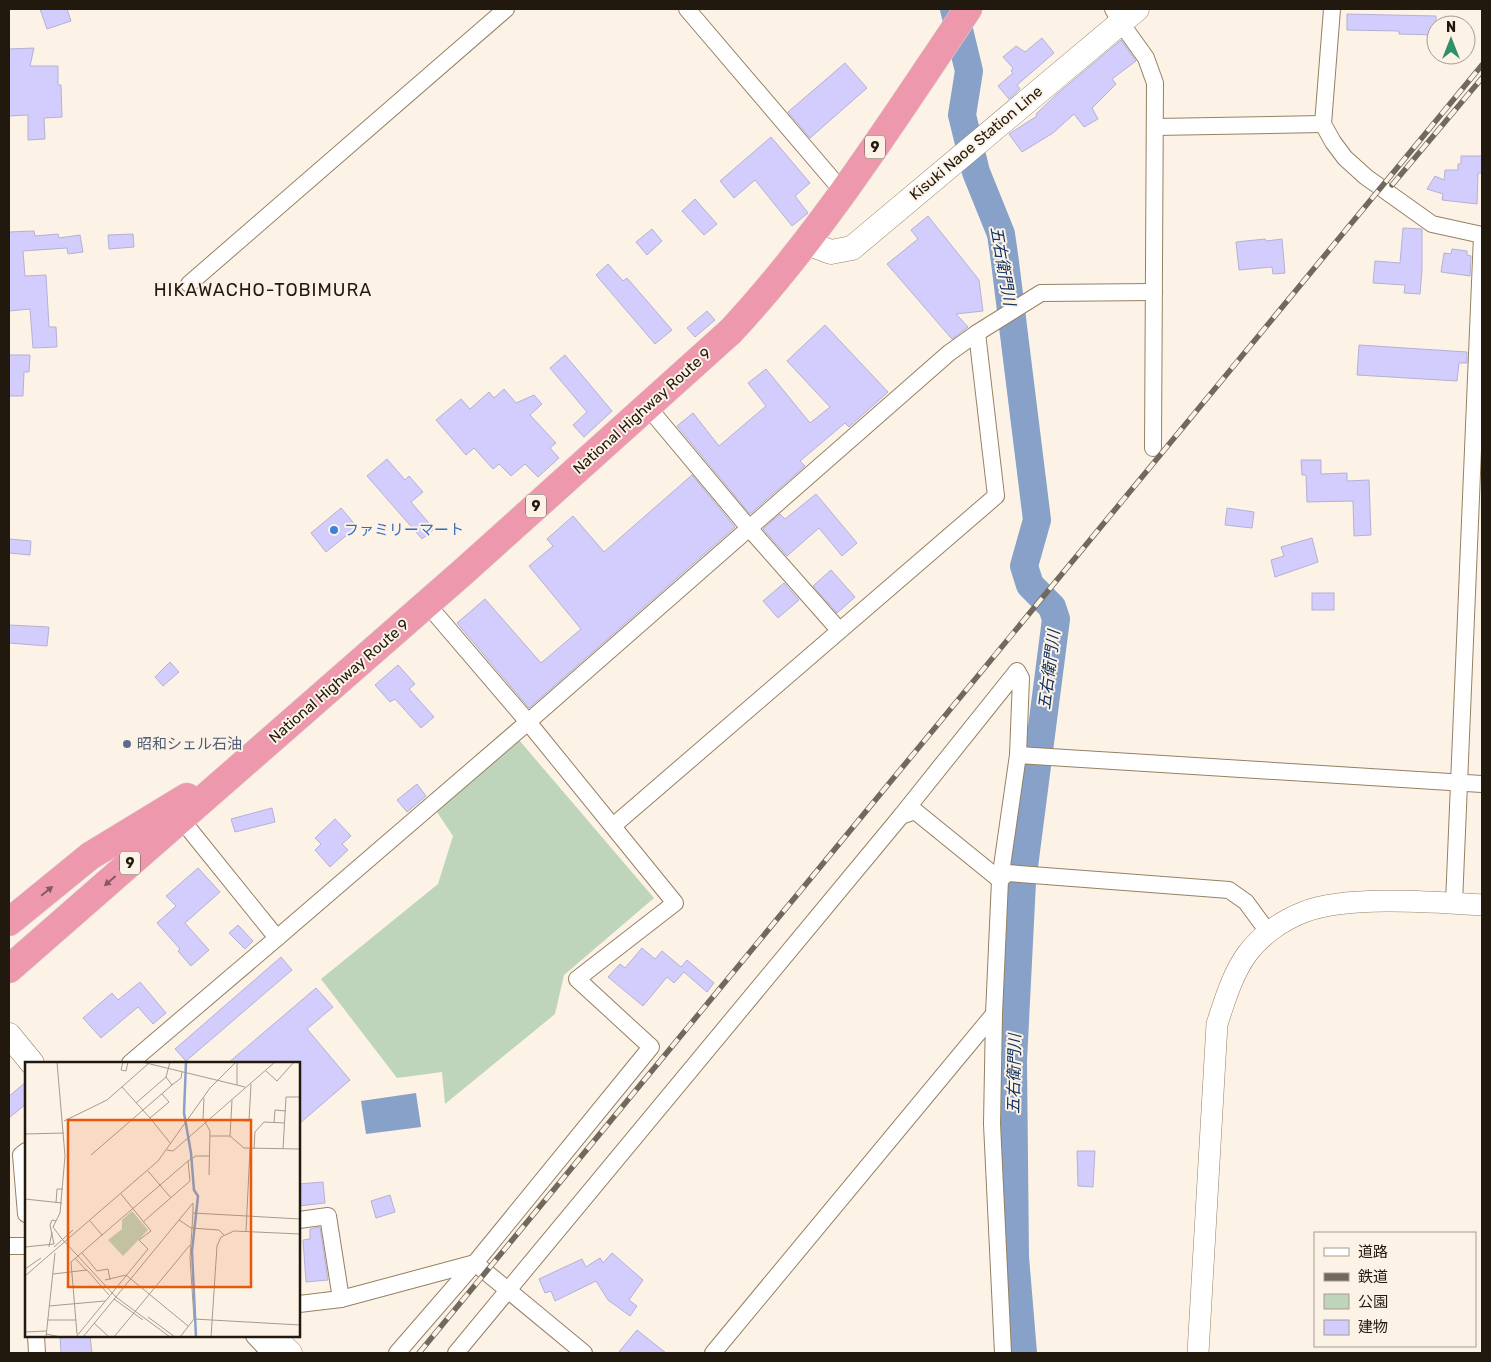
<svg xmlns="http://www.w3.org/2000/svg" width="1491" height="1362" viewBox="0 0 1491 1362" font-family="Rubik,'Noto Sans JP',sans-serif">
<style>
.green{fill:#bed4bb}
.water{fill:#87a1c9}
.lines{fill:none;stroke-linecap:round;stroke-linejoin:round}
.river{stroke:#87a1c9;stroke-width:28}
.building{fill:#d2cdfc;stroke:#b5b1d4}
.minor-casing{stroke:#968063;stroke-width:18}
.tertiary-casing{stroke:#968063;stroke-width:22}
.secondary-casing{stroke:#968063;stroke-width:25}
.trunk-casing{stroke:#d7d6d4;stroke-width:29}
.minor{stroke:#fff;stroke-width:16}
.tertiary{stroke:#fff;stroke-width:21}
.secondary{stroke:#fff;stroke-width:24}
.trunk{stroke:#ee98ae;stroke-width:28}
.rail-casing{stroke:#72695d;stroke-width:5.5}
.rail{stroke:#fcf3e6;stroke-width:4;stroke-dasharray:11;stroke-linecap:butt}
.oneway{fill:#88585e}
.shop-dot{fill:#3f7fe0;stroke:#fcf3e6;stroke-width:2}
.service-dot{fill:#5c6f8a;stroke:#fcf3e6;stroke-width:2}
.labels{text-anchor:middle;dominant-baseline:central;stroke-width:4;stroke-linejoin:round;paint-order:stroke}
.shield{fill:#fcf3e6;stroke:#635a4f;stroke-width:1}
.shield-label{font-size:14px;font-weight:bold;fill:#22190e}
.street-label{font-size:15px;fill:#22190e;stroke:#fcf3e6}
.shop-label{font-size:15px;fill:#366cbe;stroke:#fcf3e6;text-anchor:start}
.service-label{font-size:15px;fill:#4e5e75;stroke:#fcf3e6;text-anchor:start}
.water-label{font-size:16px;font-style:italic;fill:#113263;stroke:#fcf3e6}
.quarter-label{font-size:18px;letter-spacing:1px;fill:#22190e;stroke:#fcf3e6}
.inset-river{fill:none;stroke:#87a1c9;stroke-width:2.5}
.inset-road{fill:none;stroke:#a59c90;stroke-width:1}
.view{fill:#e8590c;fill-opacity:0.15;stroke:#e8590c;stroke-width:2.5}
.inset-edge{fill:none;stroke:#22190e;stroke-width:2.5}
</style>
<rect width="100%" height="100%" fill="#fcf3e6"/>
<polygon class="green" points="519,740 654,898 564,975 555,1014 445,1104 442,1072 397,1078 321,979 438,884 453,836 437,812"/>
<polygon class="water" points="416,1093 421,1127 366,1134 361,1101"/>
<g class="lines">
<polyline class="river" points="954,9 969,71 962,115 976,172 1001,234 1005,262 1037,520 1024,566 1030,585 1052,607 1056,619 1022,882 1013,1061 1015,1257 1023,1353"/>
</g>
<g class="building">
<polygon points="40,9 67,9 71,21 47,29"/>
<polygon points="1347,14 1436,16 1436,35 1399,34 1399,31 1347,30"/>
<polygon points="1042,38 1054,53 1017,85 1020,89 1009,99 998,86 1013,73 1011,71 1013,68 1003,57 1016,46 1025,52"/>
<polygon points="1121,40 1136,61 1112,79 1116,84 1092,108 1098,119 1084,127 1074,114 1053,133 1022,152 1009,134 1037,116 1036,114 1057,94"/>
<polygon points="34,48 30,66 58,66 58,85 61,85 62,117 44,118 45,139 28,140 28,115 9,116 9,49"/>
<polygon points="845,63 867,88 810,138 788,112"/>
<polygon points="771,137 810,183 795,196 808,213 792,226 755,180 734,198 720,181"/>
<polygon points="1461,156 1482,156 1482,173 1478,173 1477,204 1442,200 1443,194 1427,189 1435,176 1444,180 1445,170 1458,170 1458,164 1461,164"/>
<polygon points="695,199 717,224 704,235 682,211"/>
<polygon points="928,216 979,280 983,311 956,314 968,327 952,339 887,264 918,239 911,230"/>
<polygon points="1403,228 1422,229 1422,270 1420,294 1404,293 1405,285 1373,283 1375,261 1400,263"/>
<polygon points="652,229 662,241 647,255 636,242"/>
<polygon points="34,231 35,236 58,234 59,238 80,235 83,252 68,254 67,248 23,251 25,276 46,275 49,327 56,327 57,347 33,348 30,309 9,311 9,232"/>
<polygon points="133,234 134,247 109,249 108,235"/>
<polygon points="1265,239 1266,241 1282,239 1285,273 1273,274 1272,267 1239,270 1236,242"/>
<polygon points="1452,249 1467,251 1467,255 1471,256 1470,276 1441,272 1444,253 1451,254"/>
<polygon points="608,264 623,281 627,278 672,330 655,344 596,275"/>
<polygon points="707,311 715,320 695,337 687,328"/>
<polygon points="825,325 888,392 849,427 845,423 800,461 805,466 750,514 677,426 693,413 719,446 766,406 748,383 766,369 810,423 830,407 787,361"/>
<polygon points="1359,345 1467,352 1467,363 1459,363 1457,381 1357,375"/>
<polygon points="9,355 30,355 29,372 24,372 23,396 9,396"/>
<polygon points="565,355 612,411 584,437 573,425 587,412 550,368"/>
<polygon points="504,389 516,403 534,395 542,404 530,415 556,443 550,448 559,458 538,477 525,464 511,476 499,464 493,469 474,448 466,455 436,420 461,399 470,409 489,392 494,398"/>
<polygon points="387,459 405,480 409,476 423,492 411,502 434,529 422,539 367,476"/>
<polygon points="1301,460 1321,460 1321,474 1347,473 1347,481 1369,480 1371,535 1354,536 1353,501 1307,502 1306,475 1302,475"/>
<polygon points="692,475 735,527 529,708 457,623 485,599 541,663 581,629 529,566 553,546 547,539 573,516 604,552"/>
<polygon points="816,494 857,543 842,556 819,528 787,556 763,529 780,514 785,519"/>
<polygon points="341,508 357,527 326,552 311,533"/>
<polygon points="1227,508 1254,512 1252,528 1225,525"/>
<polygon points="1312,538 1318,562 1275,577 1271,560 1284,556 1281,547"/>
<polygon points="9,539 31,541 30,555 9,553"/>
<polygon points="831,570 855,597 837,613 813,586"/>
<polygon points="784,583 799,600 778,618 763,601"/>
<rect x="1312" y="593" width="22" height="17"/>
<polygon points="9,625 49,627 47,646 9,643"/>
<polygon points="170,662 179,672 163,686 155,677"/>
<polygon points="398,665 415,684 409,689 434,717 421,728 395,699 390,702 375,685"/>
<polygon points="417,784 426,796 407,812 397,800"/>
<polygon points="272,808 275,822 235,832 231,819"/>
<polygon points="335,819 351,836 342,844 348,850 330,867 315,850 321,844 315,838"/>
<polygon points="198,868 220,892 185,923 209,950 191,966 178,951 180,949 157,923 176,906 166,896"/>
<polygon points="238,925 253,941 245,949 229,933"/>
<polygon points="642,948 655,959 662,951 681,967 687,960 714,983 707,992 684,972 674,983 667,977 643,1006 608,977 620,964 625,968"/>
<polygon points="281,957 292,970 186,1061 175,1049"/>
<polygon points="140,982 166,1013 153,1024 138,1007 101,1038 83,1018 112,993 118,1000"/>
<polygon points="316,988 333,1007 307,1029 350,1080 299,1124 299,1063 228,1063"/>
<polygon points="26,1082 26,1104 9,1118 9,1096"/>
<polygon points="1077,1151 1095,1151 1093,1187 1078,1186"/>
<polygon points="323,1182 325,1203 299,1206 299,1184"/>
<polygon points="390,1195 395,1212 376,1218 371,1201"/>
<polygon points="320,1227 328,1280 306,1282 303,1240 310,1239 310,1229"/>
<polygon points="612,1253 643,1280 629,1300 637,1306 630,1316 608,1300 596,1281 555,1301 551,1291 545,1293 539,1279 582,1259 586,1267 600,1258 603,1263"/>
<polygon points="637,1330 666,1353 618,1353"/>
<polygon points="60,1336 90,1336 92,1353 61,1353"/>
</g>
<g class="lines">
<defs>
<g id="minor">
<polyline points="687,9 844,193"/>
<polyline points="1113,9 1121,23 1146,58 1155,83 1153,448"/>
<polyline points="1332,9 1323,124 1333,142 1345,158 1366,177 1432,224 1482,235"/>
<polyline points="1155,127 1323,124"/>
<polyline points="189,284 506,9"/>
<polyline points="647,406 749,528 839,630"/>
<polyline points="901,816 1017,671 1021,678 1018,755"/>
<polyline points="613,826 996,496 977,333 1041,293 1154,292"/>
<polyline points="1454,903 1482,235"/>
<polyline points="277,938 528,722 949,353 977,333"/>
<polyline points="130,1063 277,938 181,819"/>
<polyline points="26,1151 21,1155 26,1214"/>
<polyline points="299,1220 328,1216 341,1299"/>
<polyline points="9,1246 26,1246"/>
<polyline points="475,1263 584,1353"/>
<polyline points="299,1304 341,1299 475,1263"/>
<polyline points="36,1336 37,1353"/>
<polyline points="254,1336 270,1353"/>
<polyline points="397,1353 475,1263 651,1047 577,979 675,903 528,722 427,604"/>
<polyline points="456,1353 901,816 915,811 1000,880 1007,873 1229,890 1246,902 1268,932"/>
<polyline points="713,1353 994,1014"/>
<polyline points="1003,1353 992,1124 994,1014 1000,880 1018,755 1482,784"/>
</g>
<path id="tertiary" d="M1198,1353L1217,1024C1225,1000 1232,975 1247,954C1261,935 1283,920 1304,912C1346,895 1436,902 1482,905"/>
<g id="secondary">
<polyline points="807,243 831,252 852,248 1137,9"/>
<polyline points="9,1035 32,1063"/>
<polyline points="273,1336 290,1353"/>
</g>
<g id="trunk">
<polyline points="9,922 90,856 187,797"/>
<path d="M9,969L463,572L731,331C822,233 893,120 968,9"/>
</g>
</defs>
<use href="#minor" class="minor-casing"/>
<use href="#tertiary" class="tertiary-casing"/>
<use href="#secondary" class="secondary-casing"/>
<use href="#trunk" class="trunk-casing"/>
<use href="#minor" class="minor"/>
<use href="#tertiary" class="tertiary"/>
<use href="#secondary" class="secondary"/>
<use href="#trunk" class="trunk"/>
<defs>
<g id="rail">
<polyline points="1392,185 1482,78"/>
<polyline points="419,1353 1482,65"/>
</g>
</defs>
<use href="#rail" class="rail-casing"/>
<use href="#rail" class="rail"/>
</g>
<defs><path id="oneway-solid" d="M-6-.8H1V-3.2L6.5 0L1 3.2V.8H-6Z" transform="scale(1.25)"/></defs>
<g class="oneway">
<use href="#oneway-solid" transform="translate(110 881) rotate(139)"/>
<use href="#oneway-solid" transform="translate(47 891) rotate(-39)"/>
</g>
<circle class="shop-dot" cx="334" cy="530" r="5"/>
<circle class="service-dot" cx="127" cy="744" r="5"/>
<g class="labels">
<g class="shield">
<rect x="865" y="135.5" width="20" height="23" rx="4"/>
<rect x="526" y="494.5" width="20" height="23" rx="4"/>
<rect x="120" y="851.5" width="20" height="23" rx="4"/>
</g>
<g class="shield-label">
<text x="875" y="147">9</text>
<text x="536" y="506">9</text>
<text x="130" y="863">9</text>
</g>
<g class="street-label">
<text transform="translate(976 143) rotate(-40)">Kisuki Naoe Station Line</text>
<text transform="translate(642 411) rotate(-42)">National Highway Route 9</text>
<text transform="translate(339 681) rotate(-41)">National Highway Route 9</text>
</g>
<g class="shop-label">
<text x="344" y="530">ファミリーマート</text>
</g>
<g class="service-label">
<text x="137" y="744">昭和シェル石油</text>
</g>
<g class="water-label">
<text transform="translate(1003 266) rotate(80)">五右衛門川</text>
<text transform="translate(1049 670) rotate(-83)">五右衛門川</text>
<text transform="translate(1014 1074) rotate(-89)">五右衛門川</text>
</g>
<g class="quarter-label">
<text x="263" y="290">HIKAWACHO-TOBIMURA</text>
</g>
</g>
<g transform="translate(25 1062)">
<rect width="275" height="275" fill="#fcf3e6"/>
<path d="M107,149L123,168L98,194L83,178L97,167V158Z" fill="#bed4bb"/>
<path class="inset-river" d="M161,0L159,51L166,91L169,128L173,134L167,189L171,275"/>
<path class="inset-road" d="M32,0L40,94L35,151L28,165L37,177M98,0L96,8L101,9L103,0M117,0L220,25M212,1V23M241,9L252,19L269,0M147,23L156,16L157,10M97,25L125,56L144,40L137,32M179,36L178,56L185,69L184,113M207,38L205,74L219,86L275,87M111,41L141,15L145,0M125,56L146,82M207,58L224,59L226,22M39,59L82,38L123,2M249,61L250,48L261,49M0,72L39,71M185,74H205M229,87L230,70L239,60L260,61M258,87L261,35H275M142,88L148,89L250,0M66,93L147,23L141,15M123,109L146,136M0,137L37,141M31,141L32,127H38M154,158L168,141V151M118,160L165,119L163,99L171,94H185M221,169L225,87M77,173L163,99M38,178L91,235L145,275M0,185L29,182L25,163L27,158L31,159M24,185L27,170M29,185L48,168M57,191L72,209L83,207L85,218M50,196L61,208M0,207L16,196M28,212L62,208L84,233M101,213L163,264M0,214L133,99L185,26L211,0M80,218L101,213M89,237L118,258M24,244L80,239M123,255L150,275M169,257L275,263M22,258H51M69,261L84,275M0,270L21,269M21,272L36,275M52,272L46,200L77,173L65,159M21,275L30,191M51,275L123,187L114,178L126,169L96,132M58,275L154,158L166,166L194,168L199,173M89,275L165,183M155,275L169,257L165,196L168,151L275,157M186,275L192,184L196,175L209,169L275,172"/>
<path class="view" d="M43,58H226V225H43Z"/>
<rect width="275" height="275" class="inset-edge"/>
</g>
<rect width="1491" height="1362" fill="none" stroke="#22190e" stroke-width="20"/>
<rect x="1314" y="1232" width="162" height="115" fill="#fcf3e6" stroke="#a59c90"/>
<rect x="1324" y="1248" width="25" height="8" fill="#ffffff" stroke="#a59c90"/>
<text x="1358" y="1257" font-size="15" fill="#22190e">道路</text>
<rect x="1324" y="1273" width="25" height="8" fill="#72695d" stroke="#a59c90"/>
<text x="1358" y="1282" font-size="15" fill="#22190e">鉄道</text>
<rect x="1324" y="1294" width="25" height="15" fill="#bed4bb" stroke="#a59c90"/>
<text x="1358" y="1307" font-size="15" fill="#22190e">公園</text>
<rect x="1324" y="1320" width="25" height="15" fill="#d2cdfc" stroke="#a59c90"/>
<text x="1358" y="1332" font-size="15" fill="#22190e">建物</text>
<g transform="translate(1451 40)"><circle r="24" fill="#fcf3e6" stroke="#a59c90"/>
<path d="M0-4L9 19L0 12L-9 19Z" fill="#309069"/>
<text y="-8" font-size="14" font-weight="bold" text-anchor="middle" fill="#22190e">N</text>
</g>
</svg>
